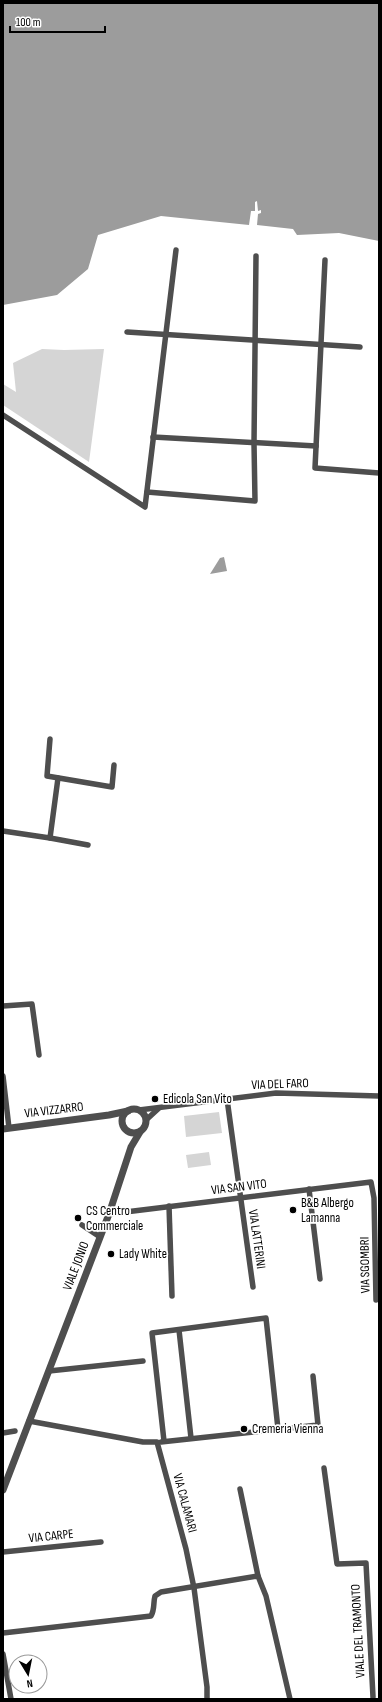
<svg xmlns="http://www.w3.org/2000/svg" width="382" height="1702" viewBox="0 0 382 1702" font-family="'Sofia Sans Condensed',sans-serif">
<style>
.green{fill:#d5d5d5}
.water{fill:#9c9c9c}
.lines{fill:none;stroke-linecap:round;stroke-linejoin:round}
.minor{stroke:#4e4e4e;stroke-width:5.5}
.tertiary{stroke:#4e4e4e;stroke-width:7}
.poi-dot{fill:#000;stroke:#fff;stroke-width:1.5}
.labels{text-anchor:middle;dominant-baseline:central;stroke-width:3.5;stroke-linejoin:round;paint-order:stroke}
.street-label{font-size:13px;fill:#000;stroke:#fff}
.poi-label{font-size:13px;fill:#000;stroke:#fff;text-anchor:start}
</style>
<rect width="100%" height="100%" fill="#fff"/>
<g class="green">
<polygon points="42,349 64,350 104,349 89,462 3,405 3,384 16,392 13,363"/>
<polygon points="219,1112 222,1133 186,1137 184,1116"/>
<polygon points="209,1152 211,1165 188,1168 186,1155"/>
</g>
<g class="water">
<polygon points="3,3 379,3 379,241 339,233 297,235 293,229 257,225 258,214 261,213 261,210 258,211 257,201 255,202 255,211 251,211 249,225 161,216 98,235 88,269 57,295 3,305"/>
<polygon points="224,557 227,571 210,574 220,558"/>
</g>
<g class="lines">
<g class="minor">
<polyline points="325,260 315,468 379,473"/>
<polyline points="127,332 360,347"/>
<polyline points="3,415 145,507 176,250"/>
<polyline points="153,437 316,446"/>
<polyline points="147,492 255,501 254,443 256,256"/>
<polyline points="50,739 47,776 112,787 114,765"/>
<polyline points="3,831 50,838 58,778"/>
<polyline points="50,838 88,845"/>
<polyline points="3,1006 32,1004 39,1055"/>
<polyline points="3,1076 9,1128"/>
<polyline points="227,1099 253,1287"/>
<polyline points="139,1110 276,1093 379,1096"/>
<polyline points="146,1120 158,1109"/>
<polyline points="309,1189 320,1279"/>
<polyline points="169,1206 172,1296"/>
<polyline points="109,1214 371,1182 374,1198 376,1300"/>
<polyline points="82,1225 100,1237"/>
<polyline points="179,1330 191,1438"/>
<polyline points="49,1371 143,1361"/>
<polyline points="29,1421 143,1442 157,1442 186,1549 194,1588 207,1687 207,1699"/>
<polyline points="3,1433 15,1431"/>
<polyline points="164,1441 152,1333 266,1318 278,1429"/>
<polyline points="161,1442 318,1425 313,1376"/>
<polyline points="324,1468 337,1564 366,1563 373,1697"/>
<polyline points="240,1489 258,1576 266,1596 290,1699"/>
<polyline points="3,1552 101,1542"/>
<path d="M3,1633L151,1616C155,1609 153,1603 155,1596L161,1592L258,1576"/>
<polyline points="3,1654 11,1699"/>
</g>
<g class="tertiary">
<circle cx="134" cy="1121" r="12"/>
<polyline points="3,1129 109,1115 128,1111"/>
<polyline points="3,1490 109,1214 131,1147 140,1132"/>
</g>
</g>
<g class="poi-dot">
<circle cx="155" cy="1099" r="4"/>
<circle cx="293" cy="1210" r="4"/>
<circle cx="78" cy="1218" r="4"/>
<circle cx="111" cy="1254" r="4"/>
<circle cx="244" cy="1429" r="4"/>
</g>
<g class="labels">
<g class="street-label">
<text transform="translate(280 1084) rotate(-2)">VIA DEL FARO</text>
<text transform="translate(54 1110) rotate(-7)">VIA VIZZARRO</text>
<text transform="translate(239 1187) rotate(-7)">VIA SAN VITO</text>
<text transform="translate(257 1239) rotate(82)">VIA LATTERINI</text>
<text transform="translate(365 1265) rotate(-91)">VIA SGOMBRI</text>
<text transform="translate(76 1266) rotate(-69)">VIALE JONIO</text>
<text transform="translate(185 1503) rotate(75)">VIA CALAMARI</text>
<text transform="translate(51 1536) rotate(-6)">VIA CARPE</text>
<text transform="translate(358 1631) rotate(-93)">VIALE DEL TRAMONTO</text>
</g>
<g class="poi-label">
<text x="163" y="1099">Edicola San Vito</text>
<text x="301" y="1203">B&amp;B Albergo<tspan x="301" dy="15">Lamanna</tspan></text>
<text x="86" y="1211">CS Centro<tspan x="86" dy="15">Commerciale</tspan></text>
<text x="119" y="1254">Lady White</text>
<text x="252" y="1429">Cremeria Vienna</text>
</g>
</g>
<rect width="382" height="1702" fill="none" stroke="#000000" stroke-width="8"/>
<g transform="translate(28 1674) rotate(170)"><circle r="19" fill="#ffffff" stroke="#999999"/>
<path d="M0-3L7 15L0 10L-7 15Z" fill="#000000"/>
<text y="-6" font-size="11" font-weight="bold" text-anchor="middle" fill="#000000">N</text>
</g>
<path d="M10 26v6h95v-6" fill="none" stroke="#000000" stroke-width="2"/>
<text x="16" y="26" font-size="12" fill="#000000" stroke="#ffffff" stroke-width="3" paint-order="stroke">100 m</text>
</svg>
